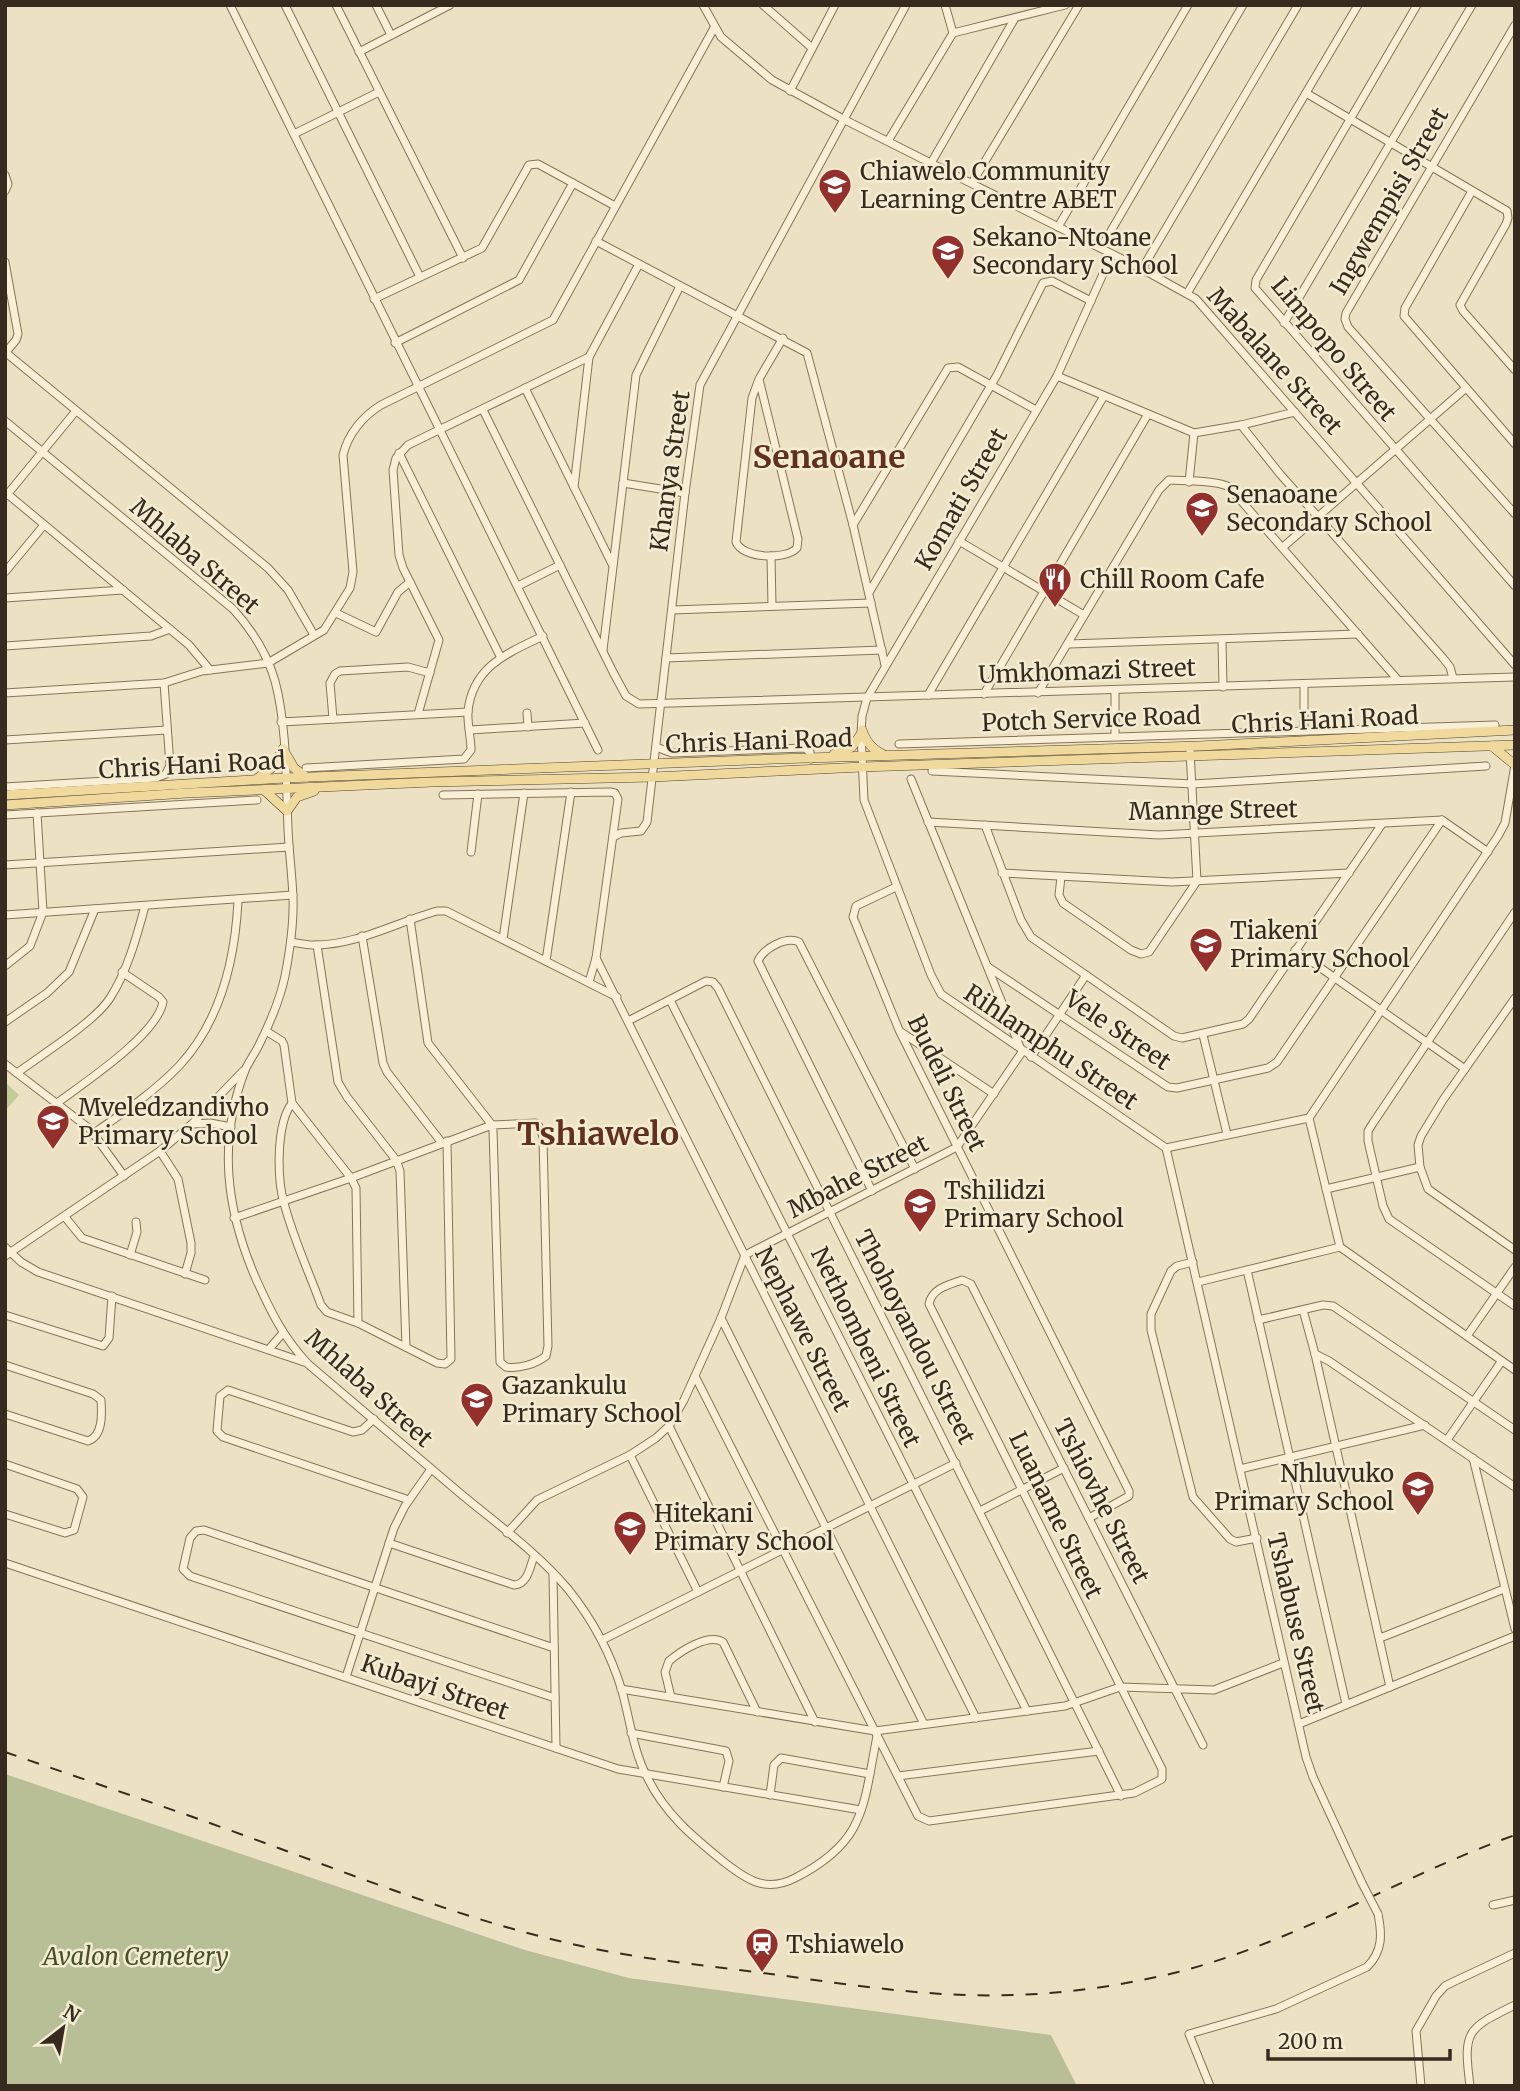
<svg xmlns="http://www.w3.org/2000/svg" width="1520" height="2091" viewBox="0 0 1520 2091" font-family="Merriweather,serif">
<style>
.green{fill:#c2ca97}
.cemetery{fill:#b8bf96}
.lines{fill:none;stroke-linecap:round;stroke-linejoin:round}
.minor-casing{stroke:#86745a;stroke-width:9}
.major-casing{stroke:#54422e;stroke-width:10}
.minor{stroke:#f8efd6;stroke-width:7}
.major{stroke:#efd99c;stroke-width:9}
.rail{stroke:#362b1e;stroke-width:2;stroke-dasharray:12 12;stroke-linecap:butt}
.minor-bridge-casing{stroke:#86745a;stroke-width:9;stroke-linecap:butt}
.minor-bridge{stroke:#f8efd6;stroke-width:7}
.labels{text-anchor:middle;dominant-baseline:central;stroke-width:5;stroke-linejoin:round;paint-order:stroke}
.poi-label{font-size:24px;fill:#362b1e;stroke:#f4ecd2;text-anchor:start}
.street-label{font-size:24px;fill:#362b1e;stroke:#f4ecd2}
.park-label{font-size:24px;font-style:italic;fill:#455225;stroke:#f4ecd2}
.district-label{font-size:32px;font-weight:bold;fill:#62301f;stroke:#f4ecd2}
</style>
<rect width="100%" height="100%" fill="#ece2c3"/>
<polygon class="green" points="5,1082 19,1095 5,1111"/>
<polygon class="cemetery" points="5,1774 525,1950 629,1978 1051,2035 1077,2086 5,2086"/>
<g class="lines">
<defs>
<g id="minor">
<polyline points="230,5 598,750"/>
<polyline points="285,5 420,277"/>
<polyline points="336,5 463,258"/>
<polyline points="376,5 391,35"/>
<polyline points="703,5 721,37 772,80 845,120 1142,269 1196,299 1515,665"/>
<polyline points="763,5 812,48"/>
<polyline points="1417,5 1256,280 1255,288 1515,586"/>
<polyline points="1515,25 1346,313 1345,319 1348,327 1515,514"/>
<polyline points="953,33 1065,5"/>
<polyline points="359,52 450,5"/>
<polyline points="790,91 835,5"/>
<polyline points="1306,93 1507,211 1508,218 1506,224 1460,305 1463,311 1515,370"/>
<polyline points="294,134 379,92"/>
<polyline points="888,141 953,33 945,5"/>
<polyline points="931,163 1015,18"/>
<polyline points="5,175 8,184 5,191"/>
<polyline points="972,183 1079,5"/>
<polyline points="1472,191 1405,308 1404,316 1515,444"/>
<polyline points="1058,227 1188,5"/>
<polyline points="596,241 807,353 853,525 885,665"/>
<polyline points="1101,248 1243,5"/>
<polyline points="1112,254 1057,376 867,698 862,716 861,734 864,800 931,975 941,994 1166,1148"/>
<polyline points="5,262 18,334 16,340 6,352"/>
<polyline points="1142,269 1298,5"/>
<polyline points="1188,292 1358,5"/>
<polyline points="374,299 482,248 529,165 538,164 615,206"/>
<polyline points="1284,323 1472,5"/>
<polyline points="395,343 519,280 573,183"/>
<polyline points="5,352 268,568 288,590 314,635"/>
<polyline points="1057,376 1194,433 1241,425 1295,412"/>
<path d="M759,379L798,539L797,548C786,560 743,559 736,542L752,398L759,379L783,338"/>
<polyline points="525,388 612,564"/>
<polyline points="483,410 613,672 626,696 639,704 1515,677"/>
<path d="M5,421L233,609C252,630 267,653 275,681C287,726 286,782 288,829C289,852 292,874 293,897C294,924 290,950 285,976C280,1000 270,1023 259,1045C255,1053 250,1060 246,1068C217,1140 226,1210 256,1279C271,1312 283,1337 308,1364C359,1407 410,1451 461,1494C497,1524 538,1553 568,1589C592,1619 611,1654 622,1691C630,1720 633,1750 647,1777C665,1814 693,1837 724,1862C747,1880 766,1893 795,1878C866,1842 863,1807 877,1736"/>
<polyline points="1241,425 1280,474 1443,658 1450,667 1453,678"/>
<polyline points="399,453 500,656"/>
<polyline points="1189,482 1194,433"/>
<polyline points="623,483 685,493"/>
<polyline points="574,487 589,357 639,264"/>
<polyline points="5,492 189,645 210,670"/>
<polyline points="6,496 75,412"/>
<polyline points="853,525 948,368 958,367 1036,410"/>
<polyline points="959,541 1084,615"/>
<polyline points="1283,547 1466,388"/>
<polyline points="771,556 772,606"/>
<polyline points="5,572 44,525"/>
<polyline points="518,586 560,565"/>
<polyline points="870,591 997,375 1043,283 1052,281 1091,301"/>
<polyline points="5,598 123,590"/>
<polyline points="672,610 871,603"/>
<polyline points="336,613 376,632 398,592 410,582"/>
<polyline points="1222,640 1223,687"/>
<polyline points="1069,644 1358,634"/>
<polyline points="5,646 151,636 170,629"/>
<polyline points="603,650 636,375 680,286"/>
<polyline points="666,658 882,650"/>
<polyline points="1304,684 1304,731"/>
<polyline points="1115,690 1115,736"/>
<path d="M5,693L164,683L202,671L268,663L324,630L350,588L353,572L343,455C348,434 363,416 381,405L553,320L714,28"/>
<path d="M1038,693L1159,490L1169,480C1183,481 1218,480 1229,487L1398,680"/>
<polyline points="984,694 1148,414"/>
<polyline points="928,695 1104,396"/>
<polyline points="527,713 528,727"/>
<polyline points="418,714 439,640 403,568 399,555 393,470 396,458 408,445 589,357"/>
<polyline points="333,719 330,683 335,674 340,671 408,667 430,673"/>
<polyline points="281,722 468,712"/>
<polyline points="470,730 585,723"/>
<polyline points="5,740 167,730"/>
<polyline points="899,744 1495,725"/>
<polyline points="656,747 672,753 805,748 810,752 811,759"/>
<polyline points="1515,765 1505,823 1498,836 1309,1118 1340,1247 1515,1370"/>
<path d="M306,768L464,759L471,750C471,738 467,723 468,711C473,666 508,653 543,636"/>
<polyline points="932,771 1193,784 1486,766"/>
<polyline points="5,787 156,778 166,774 170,765 164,683"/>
<polyline points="443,795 610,792 615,793 618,799 596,958 589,982"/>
<polyline points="5,815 257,800"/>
<polyline points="928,822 1159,835 1442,820 1488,852"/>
<polyline points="985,825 1021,920 1031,937 1174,1036 1182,1038 1243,1024 1249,1019 1382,824"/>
<polyline points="613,837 621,833 641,831 647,822 685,493 700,385 906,5"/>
<polyline points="471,852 478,794"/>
<polyline points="5,865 289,847"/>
<polyline points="1002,873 1172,882 1349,873"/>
<polyline points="1061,877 1059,895 1063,903 1131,950 1141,954 1149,952 1197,881 1190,751"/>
<polyline points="896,887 856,906 853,917 899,1030 1129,1491 1129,1496 1089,1518"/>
<polyline points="1515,912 1373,1123 1368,1131 1368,1141 1383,1206 1389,1219 1515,1306"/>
<polyline points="5,915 293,895"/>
<polyline points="362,936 383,1063 387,1072 442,1143"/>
<polyline points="503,939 524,793"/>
<path d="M291,942C298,943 305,945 313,945C355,946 397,922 437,911H446L617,997"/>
<polyline points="317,945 338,1082 347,1097 396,1160 400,1171 406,1347"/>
<polyline points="1295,950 1465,1069"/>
<polyline points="596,958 976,1718"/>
<polyline points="546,961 571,792"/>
<polyline points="5,966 30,946 43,912 37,813"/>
<polyline points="988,967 1168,1087 1177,1088 1268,1068 1277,1062 1442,820"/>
<polyline points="1515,998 1443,1100 1421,1136 1418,1145 1420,1167 1428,1189 1515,1250"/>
<polyline points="670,1000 1027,1711"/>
<polyline points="628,1021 706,981 713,982 718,988 1121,1796"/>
<polyline points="5,1022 47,993 69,972 95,909"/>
<path d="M266,1031L282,1041L284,1045L292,1103C276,1124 277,1178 284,1203C293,1238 309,1272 321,1305L327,1312L358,1323L437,1363L445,1364L451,1359L447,1141"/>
<polyline points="901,1032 994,1094"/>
<polyline points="1203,1035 1227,1134"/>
<polyline points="1031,1057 1086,975"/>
<polyline points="5,1064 90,1129 124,1176"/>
<path d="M17,1073C41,1055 95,1022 110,998C127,972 137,936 145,906"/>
<path d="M57,1103C84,1083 157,1035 163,1002L159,997L122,972"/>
<polyline points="292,1103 351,1178 356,1188 358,1323"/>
<polyline points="193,1124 210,1123 231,1127"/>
<path d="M94,1133C123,1113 154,1092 179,1066C221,1021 235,960 238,901"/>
<polyline points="1166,1148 1306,1757 1313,1777 1362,1883"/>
<polyline points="1166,1148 1309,1118"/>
<polyline points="160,1151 178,1179 191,1243 191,1253 185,1274"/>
<polyline points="1326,1189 1420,1167"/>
<path d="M872,1191L758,961C764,948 786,936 799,942L915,1169"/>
<polyline points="65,1217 82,1238 205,1280"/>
<path d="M234,1218L351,1178L492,1125L536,1123L541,1129L543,1138L548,1346L546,1356C536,1364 519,1369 506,1367L500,1362L493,1130L492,1125L428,1043L410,919"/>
<polyline points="5,1247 21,1262 38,1272 304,1362"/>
<polyline points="130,1255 137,1232 136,1222"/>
<polyline points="5,1256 160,1151 192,1124 243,1071"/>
<polyline points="1193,1262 1177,1266 1171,1271 1151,1314 1151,1330 1193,1497 1230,1539 1236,1542 1257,1538"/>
<polyline points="1247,1270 1346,1704"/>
<polyline points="1198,1282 1340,1247"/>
<polyline points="1303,1310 1315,1354 1390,1687"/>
<polyline points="5,1315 103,1346 109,1338 112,1296"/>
<polyline points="721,1318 924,1724"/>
<polyline points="1258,1320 1323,1305 1333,1306 1515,1430"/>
<polyline points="1467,1336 1515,1267"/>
<polyline points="269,1349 282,1334"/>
<polyline points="1315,1354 1329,1361 1515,1487"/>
<path d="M5,1365L93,1394L101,1400C102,1414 103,1436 88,1441L5,1414"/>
<path d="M695,1376L918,1816L929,1821L1134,1793L1162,1779V1769L929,1304C932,1288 949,1285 962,1280L971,1284L1203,1745"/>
<polyline points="374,1419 362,1430 353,1432 228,1390 220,1396 217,1431 223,1437 409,1500"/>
<polyline points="669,1426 815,1722"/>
<polyline points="1447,1440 1501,1362"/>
<polyline points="630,1455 698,1592"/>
<polyline points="1473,1458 1515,1629"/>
<polyline points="5,1464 77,1489 83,1497 74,1530 65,1533 5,1514"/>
<polyline points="1240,1469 1425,1425"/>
<polyline points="980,1511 1064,1468"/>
<polyline points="507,1533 537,1500 630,1455 656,1438 669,1426 684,1400 721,1318 745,1255 957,1147 1022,1052 911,779"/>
<path d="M389,1543L514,1585C528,1584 530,1567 534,1556"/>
<polyline points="5,1563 618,1769 861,1810"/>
<polyline points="553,1574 556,1748"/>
<polyline points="1380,1638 1504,1589"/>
<polyline points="602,1640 956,1463"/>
<polyline points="554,1648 204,1530 196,1531 190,1538 183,1569 190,1576 555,1698"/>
<polyline points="346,1677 394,1528 405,1506 431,1469"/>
<polyline points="621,1689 875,1731 1065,1706 1120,1687 1214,1690 1283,1663"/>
<path d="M671,1697L665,1672L669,1661C681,1651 708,1633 723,1642L757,1712"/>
<polyline points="1299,1724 1515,1636"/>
<polyline points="631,1733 726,1751 729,1761 723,1787"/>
<polyline points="898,1776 1099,1751"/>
<polyline points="770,1795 774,1765 781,1758 870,1774"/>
<polyline points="1493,1905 1515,1900"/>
<path d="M1210,2086L1189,2034L1276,2009L1367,1967C1383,1951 1382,1934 1378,1914"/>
<polyline points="1421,2086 1416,2031 1436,1996 1445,1986 1453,1982 1515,1953"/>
<path d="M1470,2086C1463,2031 1466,2029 1515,2005"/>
</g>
<g id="major">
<path d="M862,730C866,742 872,749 884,755"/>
<polyline points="1492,746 1515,765"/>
<polyline points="283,749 294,768 306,777"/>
<polyline points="834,754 852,747 861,734"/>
<polyline points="258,778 274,766 283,749"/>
<polyline points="264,790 287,811 297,797 314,791"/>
<polyline points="5,795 285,778 775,759 1199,746 1515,730"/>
<polyline points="5,805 187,793 432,782 653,777 862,767 1515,745"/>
</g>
</defs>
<use href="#minor" class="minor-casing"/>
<use href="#major" class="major-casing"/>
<use href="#minor" class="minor"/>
<use href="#major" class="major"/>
<path class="rail" d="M5,1752C97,1784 190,1815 281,1849C371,1882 466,1919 559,1941C636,1960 716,1966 793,1977C843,1984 893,1991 943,1994C1022,1999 1101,1991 1178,1972C1296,1942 1401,1876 1515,1835"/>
<defs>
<polyline id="minor-bridge" points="1362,1883 1378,1914"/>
</defs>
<use href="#minor-bridge" class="minor-bridge-casing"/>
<use href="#minor-bridge" class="minor-bridge"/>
</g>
<defs>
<symbol id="school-pin" viewBox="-11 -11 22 30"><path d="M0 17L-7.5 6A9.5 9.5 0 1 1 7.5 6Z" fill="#93302c" stroke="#f4ecd2"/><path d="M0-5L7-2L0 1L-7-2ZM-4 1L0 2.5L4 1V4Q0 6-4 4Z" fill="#fff"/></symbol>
<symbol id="restaurant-pin" viewBox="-11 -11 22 30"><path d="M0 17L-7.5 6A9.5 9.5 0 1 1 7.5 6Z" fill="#93302c" stroke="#f4ecd2"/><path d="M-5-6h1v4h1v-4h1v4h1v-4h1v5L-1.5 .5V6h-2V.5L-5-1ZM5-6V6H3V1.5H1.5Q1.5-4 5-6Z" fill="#fff"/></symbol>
<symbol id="station-pin" viewBox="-11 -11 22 30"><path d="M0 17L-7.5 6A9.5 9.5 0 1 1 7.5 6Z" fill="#93302c" stroke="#f4ecd2"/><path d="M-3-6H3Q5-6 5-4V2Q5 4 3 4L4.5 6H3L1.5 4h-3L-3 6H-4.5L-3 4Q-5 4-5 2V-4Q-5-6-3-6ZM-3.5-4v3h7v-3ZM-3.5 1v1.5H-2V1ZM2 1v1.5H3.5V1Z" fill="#fff"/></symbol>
</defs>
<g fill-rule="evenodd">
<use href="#school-pin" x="816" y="166" width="38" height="52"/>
<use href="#school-pin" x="929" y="232" width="38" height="52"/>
<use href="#school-pin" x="1183" y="489" width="38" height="52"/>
<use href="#restaurant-pin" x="1036" y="560" width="38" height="52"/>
<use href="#school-pin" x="1187" y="925" width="38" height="52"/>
<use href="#school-pin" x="34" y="1102" width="38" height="52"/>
<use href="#school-pin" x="901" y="1185" width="38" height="52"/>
<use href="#school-pin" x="458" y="1380" width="38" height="52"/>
<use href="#school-pin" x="1399" y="1468" width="38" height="52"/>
<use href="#school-pin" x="611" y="1508" width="38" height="52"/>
<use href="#station-pin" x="743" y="1925" width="38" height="52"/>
</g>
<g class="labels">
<g class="poi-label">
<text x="860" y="171">Chiawelo Community<tspan x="860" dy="28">Learning Centre ABET</tspan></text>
<text x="972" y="237">Sekano-Ntoane<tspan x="972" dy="28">Secondary School</tspan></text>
<text x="1226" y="494">Senaoane<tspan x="1226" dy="28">Secondary School</tspan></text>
<text x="1080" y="579">Chill Room Cafe</text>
<text x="1230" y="930">Tiakeni<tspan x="1230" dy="28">Primary School</tspan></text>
<text x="78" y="1107">Mveledzandivho<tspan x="78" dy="28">Primary School</tspan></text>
<text x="944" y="1190">Tshilidzi<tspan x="944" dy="28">Primary School</tspan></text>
<text x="502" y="1385">Gazankulu<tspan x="502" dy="28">Primary School</tspan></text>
<text x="1394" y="1473" text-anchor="end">Nhluvuko<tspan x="1394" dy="28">Primary School</tspan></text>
<text x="654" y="1513">Hitekani<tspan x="654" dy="28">Primary School</tspan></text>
<text x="786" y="1944">Tshiawelo</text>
</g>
<g class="street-label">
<text transform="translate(1389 201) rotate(-60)">Ingwempisi Street</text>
<text transform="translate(1334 349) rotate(50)">Limpopo Street</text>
<text transform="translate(1275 361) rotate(48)">Mabalane Street</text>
<text transform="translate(670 471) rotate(-82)">Khanya Street</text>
<text transform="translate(961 499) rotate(-60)">Komati Street</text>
<text transform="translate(195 556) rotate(41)">Mhlaba Street</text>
<text transform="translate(1087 671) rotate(-2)">Umkhomazi Street</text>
<text transform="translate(1091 719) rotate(-2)">Potch Service Road</text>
<text transform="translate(1325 720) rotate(-3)">Chris Hani Road</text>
<text transform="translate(759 741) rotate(-2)">Chris Hani Road</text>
<text transform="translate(192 765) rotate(-3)">Chris Hani Road</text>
<text transform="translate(1213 810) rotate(-1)">Mannge Street</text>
<text transform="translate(1118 1030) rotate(34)">Vele Street</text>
<text transform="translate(1051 1047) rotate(34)">Rihlamphu Street</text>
<text transform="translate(947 1083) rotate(64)">Budeli Street</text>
<text transform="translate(858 1176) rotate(-27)">Mbahe Street</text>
<text transform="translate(803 1329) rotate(63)">Nephawe Street</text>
<text transform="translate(915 1337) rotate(63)">Thohoyandou Street</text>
<text transform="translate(866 1347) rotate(64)">Nethombeni Street</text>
<text transform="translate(369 1388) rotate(42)">Mhlaba Street</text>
<text transform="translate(1102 1501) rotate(63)">Tshiovhe Street</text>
<text transform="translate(1056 1515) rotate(64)">Luaname Street</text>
<text transform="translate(1296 1623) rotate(77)">Tshabuse Street</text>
<text transform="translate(435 1687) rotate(19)">Kubayi Street</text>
</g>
<g class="park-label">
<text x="136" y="1956">Avalon Cemetery</text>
</g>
<g class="district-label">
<text x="829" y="457">Senaoane</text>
<text x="598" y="1134">Tshiawelo</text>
</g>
</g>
<rect width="1520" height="2091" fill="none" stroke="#362b1e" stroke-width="14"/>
<g transform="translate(63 2028) rotate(31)" stroke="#f4ecd2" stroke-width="5" paint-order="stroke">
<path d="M0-5L12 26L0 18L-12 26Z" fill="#362b1e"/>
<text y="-10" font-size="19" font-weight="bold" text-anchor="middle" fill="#362b1e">N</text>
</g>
<path d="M1268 2049v10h182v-10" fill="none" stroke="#362b1e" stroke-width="3.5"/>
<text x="1278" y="2049" font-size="21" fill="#362b1e" stroke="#f4ecd2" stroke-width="5" paint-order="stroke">200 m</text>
</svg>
